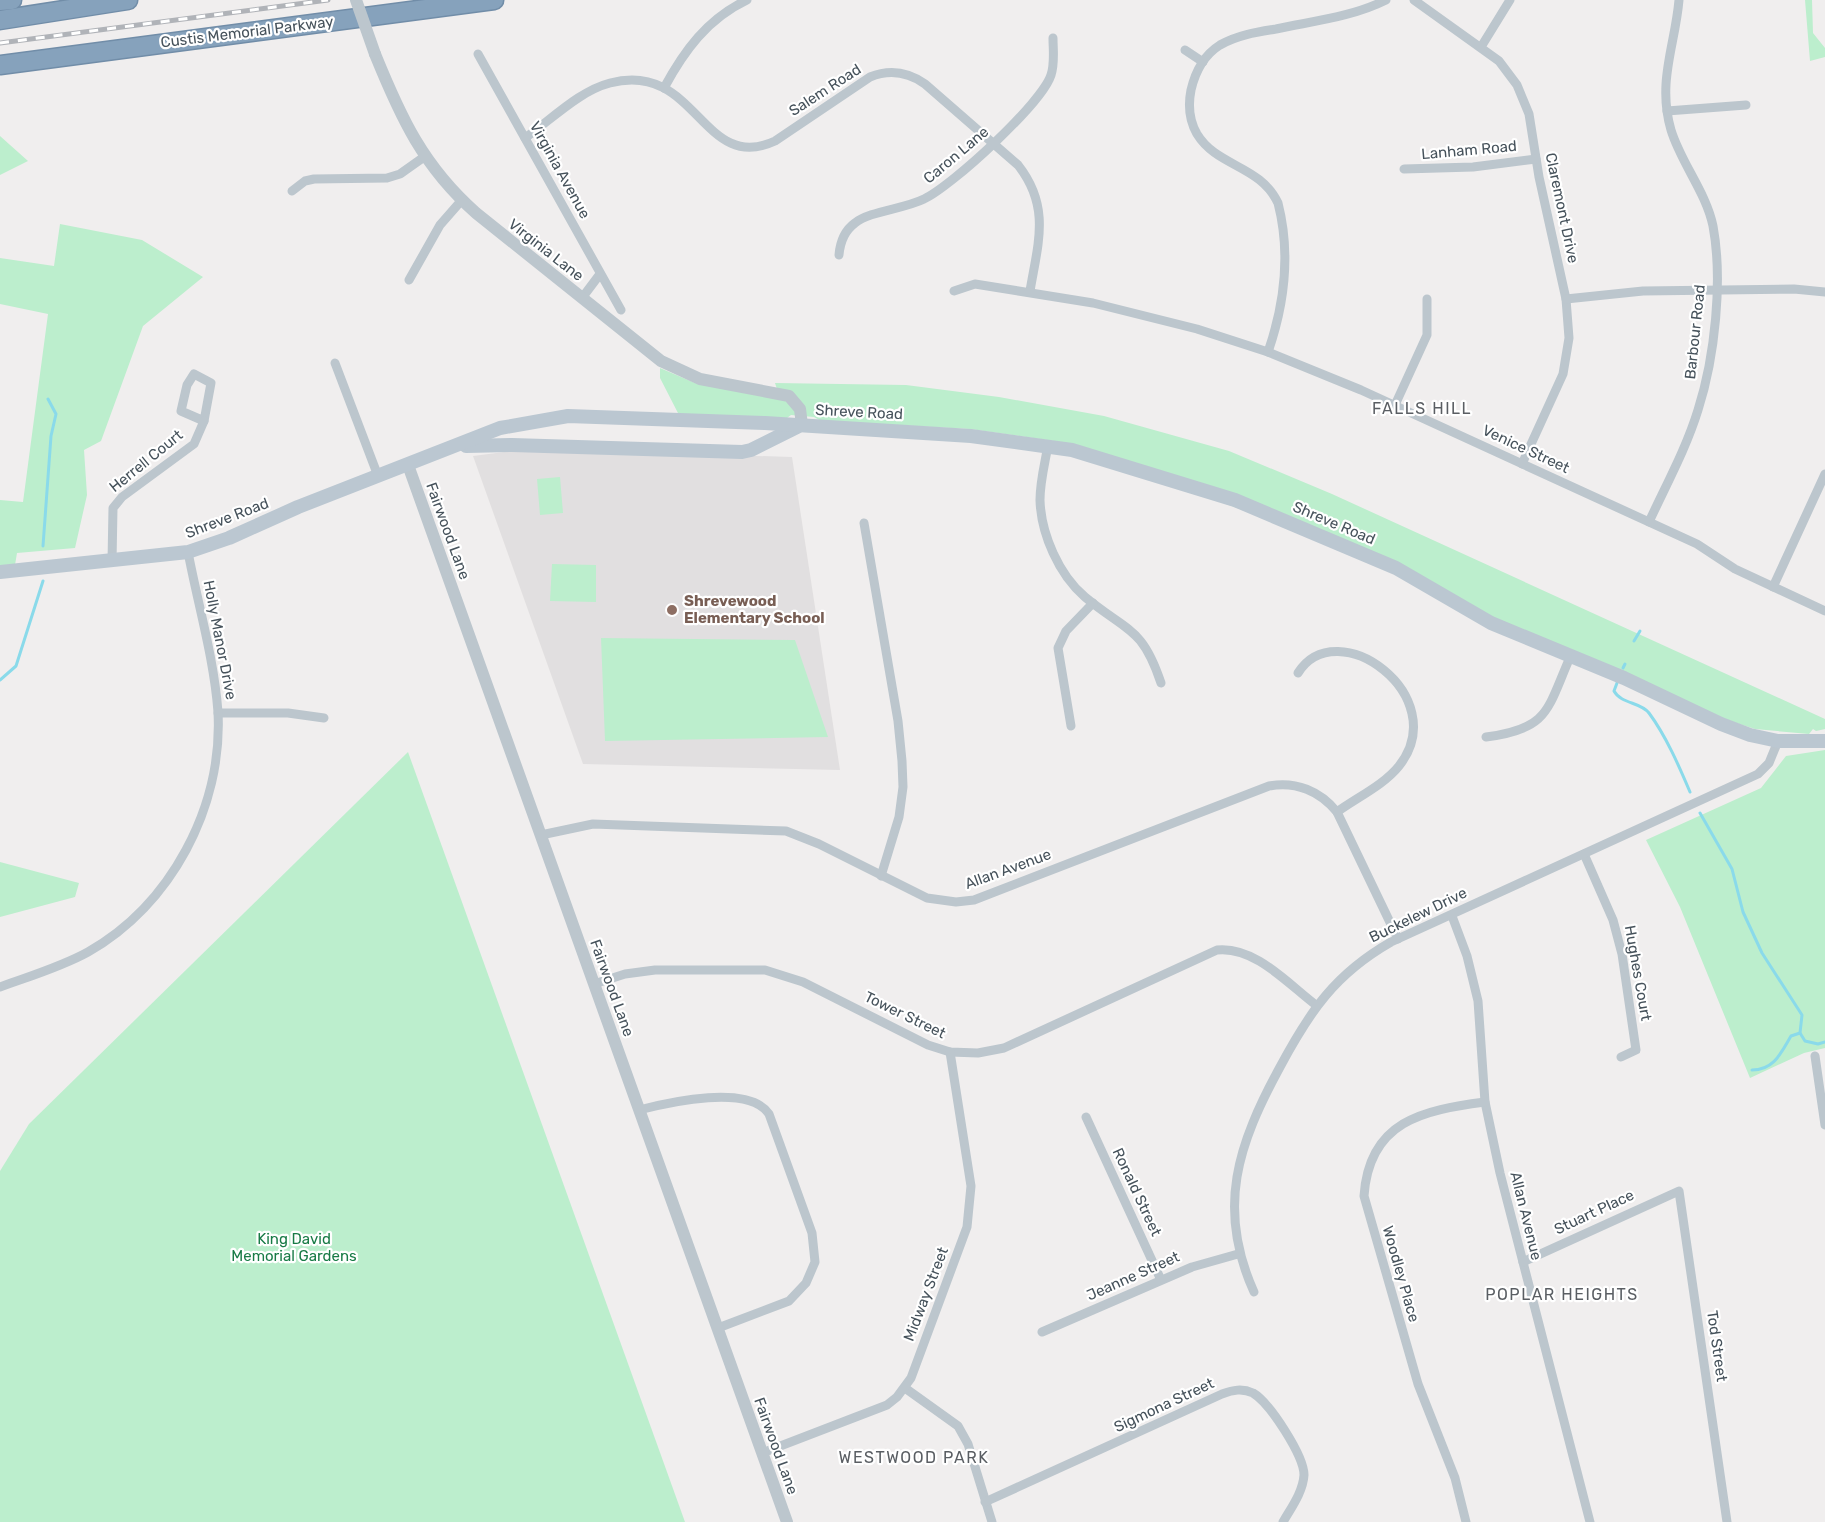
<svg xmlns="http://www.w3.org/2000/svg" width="1825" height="1522" viewBox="0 0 1825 1522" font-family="Rubik,sans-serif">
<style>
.education{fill:#e1dfe0}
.green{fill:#bceecd}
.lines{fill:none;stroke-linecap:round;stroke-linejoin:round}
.stream{stroke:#8adaea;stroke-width:3}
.motorway-casing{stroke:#718da8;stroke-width:21}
.minor{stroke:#bcc6cd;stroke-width:9}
.tertiary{stroke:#bcc6cd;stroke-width:12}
.secondary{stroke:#bbc7d1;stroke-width:14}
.motorway{stroke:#86a2bc;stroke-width:18}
.rail-casing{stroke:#b0b3b8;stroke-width:5}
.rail{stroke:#fff;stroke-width:3;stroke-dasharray:9;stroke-linecap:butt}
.tertiary-bridge{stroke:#bcc6cd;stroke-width:12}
.education-dot{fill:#8d6e63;stroke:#fff;stroke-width:2}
.labels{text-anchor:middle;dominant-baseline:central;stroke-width:4.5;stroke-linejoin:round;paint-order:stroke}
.street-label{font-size:15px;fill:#46525b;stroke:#fff}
.education-label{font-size:15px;font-weight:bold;fill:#785e54;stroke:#fff;text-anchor:start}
.park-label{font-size:15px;fill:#187b46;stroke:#fff}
.neighbourhood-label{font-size:16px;letter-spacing:1.5px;fill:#5a5e63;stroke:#fff}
</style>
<rect width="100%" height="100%" fill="#f0eeee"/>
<polygon class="education" points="527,449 792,457 840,770 583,764 473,456"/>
<g class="green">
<polygon points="1805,0 1812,0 1813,33 1825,48 1825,57 1810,61"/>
<polygon points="0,136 28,161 0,175"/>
<polygon points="60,224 142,240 203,277 143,326 101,441 84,450 87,495 75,548 17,553 15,565 0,566 0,500 23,502 48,314 0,304 0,258 54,266"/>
<polygon points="660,368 695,383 780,398 775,383 906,385 999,397 1104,416 1229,451 1332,494 1825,719 1825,729 1816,731 1813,729 1809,734 1755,729 1730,721 1511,628 1412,572 1054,441 970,429 821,421 814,417 791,415 787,418 679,415 660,378"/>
<polygon points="560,477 563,513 540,515 537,479"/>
<polygon points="552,564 596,565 596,602 550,601"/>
<polygon points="601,638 795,640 828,737 605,741"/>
<polygon points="1825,750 1825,1048 1804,1053 1750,1078 1680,907 1646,840 1761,788 1786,756"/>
<polygon points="408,752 685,1522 0,1522 0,1171 29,1124"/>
<polygon points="0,862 79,883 75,897 0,917"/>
</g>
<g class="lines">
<g class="stream">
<polyline points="43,546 51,436 56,414 48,399"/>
<polyline points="1634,641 1640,631"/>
<polyline points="1623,668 1625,664"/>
<polyline points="0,680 16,666 43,581"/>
<path d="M1617,683L1614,691C1621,704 1641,702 1649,713C1666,736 1679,766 1690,792"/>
<polyline points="1700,813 1732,869 1743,912 1762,953 1802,1015 1800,1033 1805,1041 1818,1044 1825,1042"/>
<path d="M1752,1070C1774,1070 1781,1053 1791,1036L1800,1033"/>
</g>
<defs>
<g id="motorway">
<polyline points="0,1 12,0"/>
<polyline points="0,20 128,0"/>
<polyline points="0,65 494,0"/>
</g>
</defs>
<use href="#motorway" class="motorway-casing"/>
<g class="minor">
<polyline points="1414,0 1499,61 1517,85 1529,114 1539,177 1566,299 1569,338 1563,374 1522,464"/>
<polyline points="1481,47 1510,0"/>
<polyline points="1185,50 1203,62"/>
<polyline points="478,54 621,310"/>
<path d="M664,88C684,51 707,19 747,0"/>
<polyline points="1667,111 1746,105"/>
<path d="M525,138C551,120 579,91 610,83C697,60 702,175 775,141L870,77C890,69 908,72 925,84L1018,165C1051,207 1038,243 1030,291"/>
<polyline points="1404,169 1473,167 1536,159"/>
<polyline points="292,191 305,181 314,179 387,178 400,174 424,157"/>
<path d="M839,255C840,243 844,231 855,223C870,211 904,209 924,199C952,186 1042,103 1051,75C1055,63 1053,50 1053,38"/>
<polyline points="409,280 440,225 461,201"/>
<polyline points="954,291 975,284 1093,303 1197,329 1268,352 1361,390 1697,544 1735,569 1825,611"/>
<polyline points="582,298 600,274"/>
<polyline points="1566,299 1643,291 1794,289 1825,292"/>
<path d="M1268,352C1285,303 1291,254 1278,203C1260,165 1217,167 1197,134C1189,120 1188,105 1191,90C1195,73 1204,55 1220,45C1237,35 1257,32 1276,29C1313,21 1352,17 1386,0"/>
<polyline points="335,363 378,476"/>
<polygon points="194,374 211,383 204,421 181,411 187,385"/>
<polyline points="1395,405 1427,335 1427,299"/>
<path d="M1048,445C1045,463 1040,481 1040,500C1041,534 1059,575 1085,597C1127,632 1142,626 1161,683"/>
<path d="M1649,522C1666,485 1686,449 1698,410C1715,357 1723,280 1713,226C1706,192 1681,163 1671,130C1657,82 1675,46 1679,0"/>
<polyline points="864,523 898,721 902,761 903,787 899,817 881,876"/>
<polyline points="112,562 113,508 122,497 194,444 204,421"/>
<polyline points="1773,587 1825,474"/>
<path d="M1298,673C1337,611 1454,696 1399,766C1384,785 1356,798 1337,812"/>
<polyline points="218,713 288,713 324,718"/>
<polyline points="1071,726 1058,648 1066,631 1093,603"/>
<path d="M1486,737C1550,729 1547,709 1571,655"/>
<path d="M541,835L593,824L786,831L819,844L927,898L956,902L974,900L1269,786C1296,781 1320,791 1337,812L1398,939"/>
<polyline points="1584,854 1613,920 1622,954 1636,1050 1621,1057"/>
<polyline points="1452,916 1467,956 1478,1001 1485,1102 1500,1173 1590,1522"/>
<path d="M594,984L625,974L655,970H765L803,982L928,1045L950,1052L978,1053L1004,1048L1217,950C1255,946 1288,984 1316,1005"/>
<path d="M0,987C30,976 61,967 88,952C171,905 223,807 218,712C214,658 198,605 188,552"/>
<polyline points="1815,1056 1825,1125"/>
<path d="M639,1110C670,1102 749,1084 769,1114L812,1233L815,1262L806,1283L789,1301L718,1328"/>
<polyline points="1086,1117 1161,1280"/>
<polyline points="1523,1262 1679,1191 1727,1522"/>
<path d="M1254,1292C1216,1208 1238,1144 1280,1067C1310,1011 1335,974 1391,942L1758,774L1769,763L1778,741"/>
<polyline points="1042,1332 1192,1267 1238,1254"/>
<polyline points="905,1388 958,1426 968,1444 992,1522"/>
<polyline points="762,1453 887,1405 897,1397 911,1378 967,1227 971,1186 950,1052"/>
<path d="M985,1502L1222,1394C1233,1390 1242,1388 1253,1393C1270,1403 1304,1456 1304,1475C1303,1492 1291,1508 1283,1522"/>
<path d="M1466,1522L1455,1478L1418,1384L1364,1196C1369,1121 1423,1110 1485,1102"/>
</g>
<g class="tertiary">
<path d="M375,54C401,118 423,166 476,213L661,361L700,379L789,396L800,409L802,425"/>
<polyline points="408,465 787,1522"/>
</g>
<g class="secondary">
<polyline points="466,446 512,445 742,452 751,450 797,427"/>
<polyline points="0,572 188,552 229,538 298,507 500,428 568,416 765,423 971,436 1072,450 1235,500 1396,568 1491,623 1624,678 1721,724 1750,735 1778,741 1825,741"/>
</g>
<use href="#motorway" class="motorway"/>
<defs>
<polyline id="rail" points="0,43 328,0"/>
</defs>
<use href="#rail" class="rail-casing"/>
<use href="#rail" class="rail"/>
<polyline class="tertiary-bridge" points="356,0 375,54"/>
</g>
<circle class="education-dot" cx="672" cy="610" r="6"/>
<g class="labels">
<g class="street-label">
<text transform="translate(247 32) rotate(-7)">Custis Memorial Parkway</text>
<text transform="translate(825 90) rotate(-33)">Salem Road</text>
<text transform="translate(1469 150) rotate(-5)">Lanham Road</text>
<text transform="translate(956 155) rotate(-40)">Caron Lane</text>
<text transform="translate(560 170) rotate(61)">Virginia Avenue</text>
<text transform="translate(1562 208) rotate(78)">Claremont Drive</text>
<text transform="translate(546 250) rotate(38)">Virginia Lane</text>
<text transform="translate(1695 332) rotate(-84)">Barbour Road</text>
<text transform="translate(859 412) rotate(3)">Shreve Road</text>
<text transform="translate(1526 449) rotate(25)">Venice Street</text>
<text transform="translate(146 461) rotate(-39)">Herrell Court</text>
<text transform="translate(227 518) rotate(-21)">Shreve Road</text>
<text transform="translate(1334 523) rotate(23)">Shreve Road</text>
<text transform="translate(448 531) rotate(70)">Fairwood Lane</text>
<text transform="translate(220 640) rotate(79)">Holly Manor Drive</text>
<text transform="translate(1008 869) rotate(-20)">Allan Avenue</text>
<text transform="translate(1418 915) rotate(-26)">Buckelew Drive</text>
<text transform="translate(1638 973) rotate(80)">Hughes Court</text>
<text transform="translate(612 988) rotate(70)">Fairwood Lane</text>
<text transform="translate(905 1015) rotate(26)">Tower Street</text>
<text transform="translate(1137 1192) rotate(65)">Ronald Street</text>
<text transform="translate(1594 1212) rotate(-25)">Stuart Place</text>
<text transform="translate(1526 1216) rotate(76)">Allan Avenue</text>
<text transform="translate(1401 1274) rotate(74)">Woodley Place</text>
<text transform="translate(1133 1276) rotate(-24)">Jeanne Street</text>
<text transform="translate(926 1294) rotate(-69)">Midway Street</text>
<text transform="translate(1717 1346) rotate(82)">Tod Street</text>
<text transform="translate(1164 1405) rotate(-25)">Sigmona Street</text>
<text transform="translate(776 1446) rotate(70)">Fairwood Lane</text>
</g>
<g class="education-label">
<text x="684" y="601">Shrevewood<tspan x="684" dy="17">Elementary School</tspan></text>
</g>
<g class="park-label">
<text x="294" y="1239">King David<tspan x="294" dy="17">Memorial Gardens</tspan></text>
</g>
<g class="neighbourhood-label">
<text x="1422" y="408">FALLS HILL</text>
<text x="1562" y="1294">POPLAR HEIGHTS</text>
<text x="914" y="1457">WESTWOOD PARK</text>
</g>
</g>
</svg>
